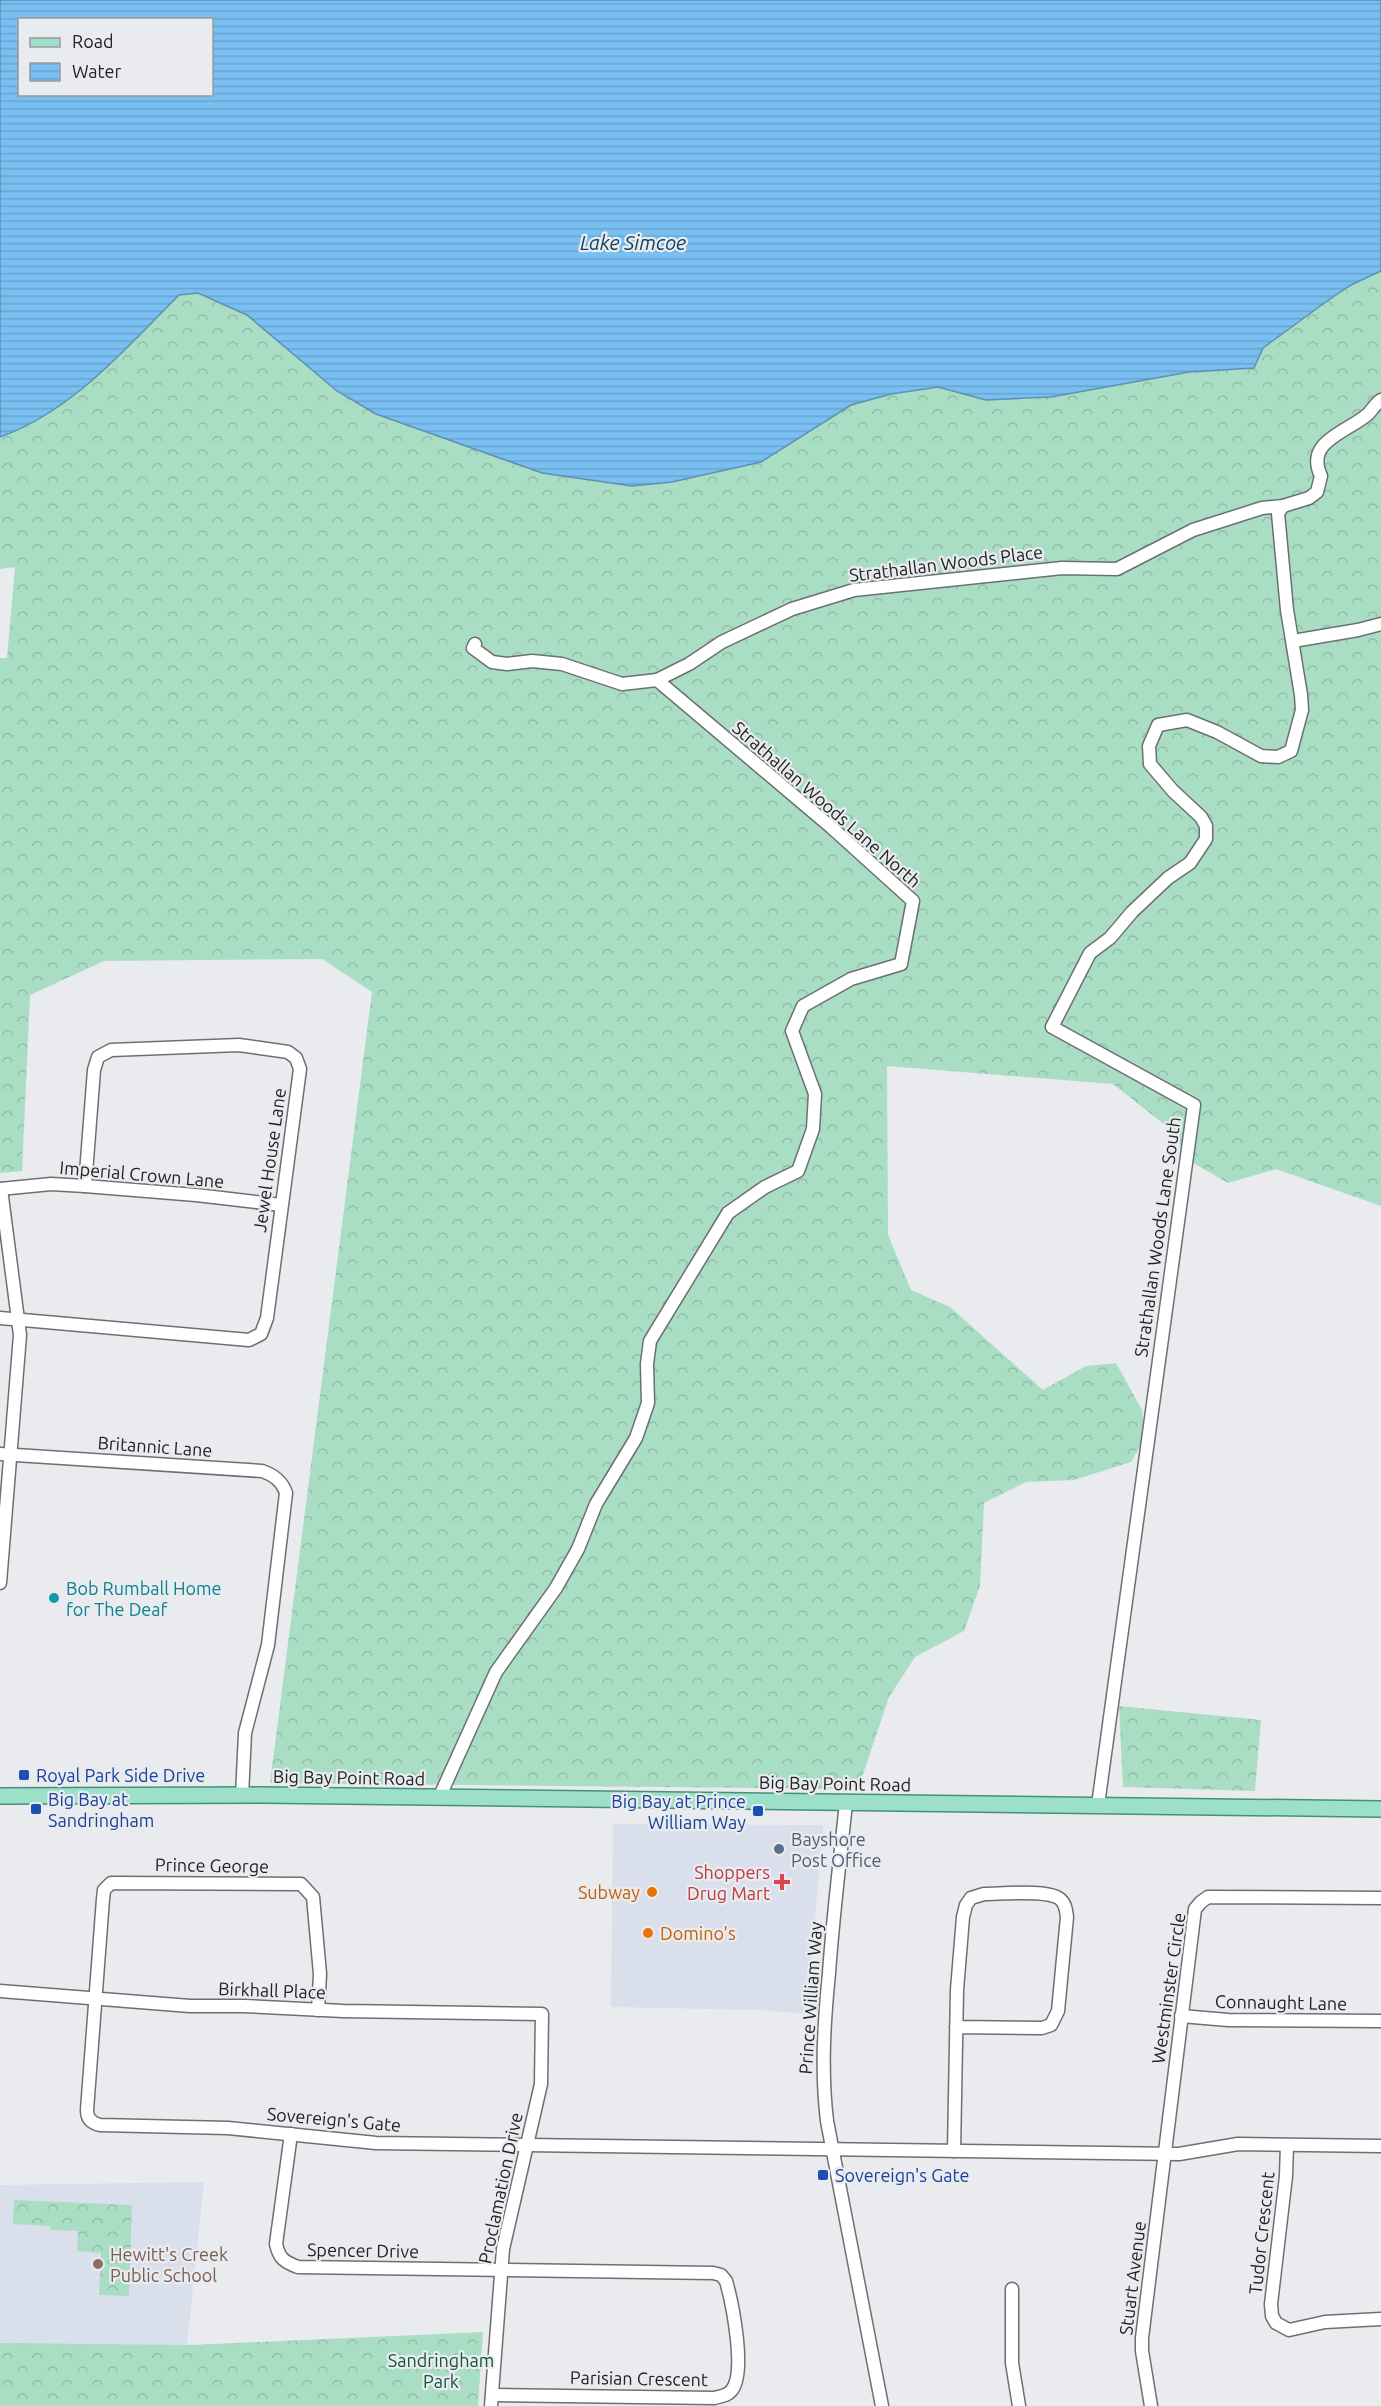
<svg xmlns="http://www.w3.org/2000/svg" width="1381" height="2406" viewBox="0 0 1381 2406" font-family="Ubuntu,sans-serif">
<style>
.built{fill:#dae0eb}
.forest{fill:url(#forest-crowns)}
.water{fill:url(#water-rules);stroke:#5f90b4;stroke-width:1.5;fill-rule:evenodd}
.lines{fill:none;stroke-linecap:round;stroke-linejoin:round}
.minor-casing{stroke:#6d6f73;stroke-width:15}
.major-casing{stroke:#469078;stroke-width:18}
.minor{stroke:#fff;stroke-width:12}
.major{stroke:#9ce0c9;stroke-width:15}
.culture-dot{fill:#0f9aa8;stroke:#e9ebef;stroke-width:2}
.transit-dot{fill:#1a4fb4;stroke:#e9ebef;stroke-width:2}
.service-dot{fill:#5c6f8a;stroke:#e9ebef;stroke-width:2}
.health-dot{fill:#e0444e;stroke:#e9ebef;stroke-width:2}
.food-dot{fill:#e8710a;stroke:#e9ebef;stroke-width:2}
.education-dot{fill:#8d6e63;stroke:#e9ebef;stroke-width:2}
.labels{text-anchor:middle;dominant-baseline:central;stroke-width:4.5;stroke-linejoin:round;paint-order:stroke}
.street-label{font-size:18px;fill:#222325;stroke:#e9ebef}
.culture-label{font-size:18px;fill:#0d838f;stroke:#e9ebef;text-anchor:start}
.transit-label{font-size:18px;fill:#164399;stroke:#e9ebef;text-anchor:start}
.service-label{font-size:18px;fill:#4e5e75;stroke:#e9ebef;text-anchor:start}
.health-label{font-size:18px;fill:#be3a42;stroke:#e9ebef;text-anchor:end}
.food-label{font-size:18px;fill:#c56008;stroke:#e9ebef;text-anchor:end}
.education-label{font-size:18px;fill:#785e54;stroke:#e9ebef;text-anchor:start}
.park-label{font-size:18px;fill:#10553b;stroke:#e9ebef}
.water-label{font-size:20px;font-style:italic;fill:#0b4364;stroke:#e9ebef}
</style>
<defs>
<pattern id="forest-crowns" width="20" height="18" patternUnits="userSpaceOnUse" patternTransform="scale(1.5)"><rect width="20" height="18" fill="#a9dec4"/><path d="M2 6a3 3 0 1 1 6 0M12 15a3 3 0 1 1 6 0" fill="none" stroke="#91bea8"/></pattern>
<pattern id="water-rules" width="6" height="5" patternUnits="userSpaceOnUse" patternTransform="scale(1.5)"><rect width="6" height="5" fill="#79bff2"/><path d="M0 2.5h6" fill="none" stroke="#68a4cf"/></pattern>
</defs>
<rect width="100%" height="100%" fill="#e9ebef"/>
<g class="built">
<polygon points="613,1824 823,1825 807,2014 758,2010 611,2007"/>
<polygon points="204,2182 187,2345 0,2344 0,2185"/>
</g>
<g class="forest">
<path d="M1381,271V1206L1276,1169L1228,1183L1190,1161L1170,1129L1113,1084L887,1066L888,1235L911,1290L950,1307L1043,1390L1086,1366L1116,1363L1142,1410L1145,1437L1131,1462L1074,1480L1026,1482L984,1503L980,1586L964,1631L915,1657L889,1697L858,1789L270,1783L372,992L322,959L104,961L30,995L22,1171L0,1173V658H7L15,567L0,569V437C73,411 126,348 179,295L198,293L247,315L337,391L632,486L672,482L761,462L851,405L891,394L938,387L986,400L1051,397L1189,372L1254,368L1263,348L1327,301L1351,285Z"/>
<polygon points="1119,1706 1261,1720 1255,1791 1123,1787"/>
<polygon points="14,2200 132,2205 129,2296 99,2295 101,2253 77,2251 78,2231 51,2230 50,2226 13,2224"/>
<polygon points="483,2332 478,2406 0,2406 0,2343 191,2345"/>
</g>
<path class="water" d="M0,0H1381V271L1351,285L1327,301L1263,348L1254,368L1189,372L1051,397L986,400L938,387L891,394L851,405L761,462L672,482L632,486L542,473L376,414L337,391L247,315L198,293L179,295C126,348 73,411 0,437ZM20,20H212V94H20Z"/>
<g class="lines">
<defs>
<g id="minor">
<polyline points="1293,641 1358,630 1381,624"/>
<path d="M475,644L473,648L492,662L507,664L532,661L562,664L622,684L657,680L689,664L722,642L792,609L854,590L1062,568L1117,569L1193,530L1262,508L1283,506L1309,498L1317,492L1321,476C1304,441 1348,432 1368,414C1373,409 1375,404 1381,400"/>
<polyline points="0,1189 51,1184 85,1186 196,1195 281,1205"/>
<polyline points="0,1318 249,1340 261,1334 267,1318 300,1069 296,1058 288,1052 239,1045 111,1050 98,1057 94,1070 85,1186"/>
<path d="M0,1454L262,1471C274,1475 282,1481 286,1493L268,1645L245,1733L242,1796"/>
<polyline points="0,1583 20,1335 1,1189"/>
<polyline points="439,1798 496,1672 556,1588 578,1549 596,1504 636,1438 648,1403 647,1364 650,1341 728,1213 765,1187 798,1171 813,1129 815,1094 792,1031 803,1006 851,979 901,964 913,901 831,827 657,680"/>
<path d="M846,1803C840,1860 833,1916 829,1973C824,2023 821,2071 827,2121L882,2406"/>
<polyline points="1098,1805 1194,1105 1052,1027 1090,953 1110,938 1132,912 1168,878 1190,863 1206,839 1206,826 1201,817 1173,791 1150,764 1149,746 1158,725 1187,720 1217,732 1261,756 1278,757 1291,751 1302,710 1301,695 1287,610 1278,513 1283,506"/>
<polyline points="0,1991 190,2006 244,2006 343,2011 542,2014 541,2084 503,2249 491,2406"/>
<path d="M318,2010L320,1974L313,1897L301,1884L111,1883L104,1890L103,1899L87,2110C87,2118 91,2123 100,2125L228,2128L376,2143L1179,2154L1238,2144L1381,2146"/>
<polyline points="1181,2016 1228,2020 1381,2021"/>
<path d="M291,2134L276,2244C279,2258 284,2262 298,2267L713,2273L721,2275L726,2281C732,2302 747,2374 731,2391C727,2396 721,2396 714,2398L492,2395"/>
<polyline points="1287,2145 1286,2176 1271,2304 1272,2316 1276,2323 1289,2330 1325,2322 1381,2319"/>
<path d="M954,2151L957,1990L963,1917L966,1905L971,1898L984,1894C1001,1894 1048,1889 1060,1899C1066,1904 1066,1911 1067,1917L1058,2011L1051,2025L1042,2028L956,2027"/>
<polyline points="1012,2289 1012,2363 1019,2406"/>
<polyline points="1151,2406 1142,2351 1142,2338 1195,1909 1201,1902 1208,1897 1381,1898"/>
</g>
<polyline id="major" points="0,1796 263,1795 1381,1809"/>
</defs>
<use href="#minor" class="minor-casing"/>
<use href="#major" class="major-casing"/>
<use href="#minor" class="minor"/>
<use href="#major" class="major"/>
</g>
<circle class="culture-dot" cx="54" cy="1598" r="6"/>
<g class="transit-dot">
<rect x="18" y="1769" width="12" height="12" rx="3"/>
<rect x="30" y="1803" width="12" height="12" rx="3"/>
<rect x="752" y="1805" width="12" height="12" rx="3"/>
<rect x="817" y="2169" width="12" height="12" rx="3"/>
</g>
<circle class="service-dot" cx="779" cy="1849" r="6"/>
<path class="health-dot" d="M779 1873h6v6h6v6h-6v6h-6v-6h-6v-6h6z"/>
<g class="food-dot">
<circle cx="652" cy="1892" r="6"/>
<circle cx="648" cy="1933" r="6"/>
</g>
<circle class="education-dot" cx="98" cy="2264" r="6"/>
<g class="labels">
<g class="street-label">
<text transform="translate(946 563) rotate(-7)">Strathallan Woods Place</text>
<text transform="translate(827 804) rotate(41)">Strathallan Woods Lane North</text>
<text transform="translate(269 1160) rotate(-82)">Jewel House Lane</text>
<text transform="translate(142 1174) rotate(5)">Imperial Crown Lane</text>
<text transform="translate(1157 1237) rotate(-82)">Strathallan Woods Lane South</text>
<text transform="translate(155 1446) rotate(4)">Britannic Lane</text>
<text transform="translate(349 1777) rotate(1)">Big Bay Point Road</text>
<text transform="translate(835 1783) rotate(1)">Big Bay Point Road</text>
<text transform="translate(212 1865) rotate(1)">Prince George</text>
<text transform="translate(1168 1988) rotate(-82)">Westminster Circle</text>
<text transform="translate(272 1990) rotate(2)">Birkhall Place</text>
<text transform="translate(810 1998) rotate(-86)">Prince William Way</text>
<text transform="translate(1281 2002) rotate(1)">Connaught Lane</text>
<text transform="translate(334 2119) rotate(5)">Sovereign's Gate</text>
<text transform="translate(500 2188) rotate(-78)">Proclamation Drive</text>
<text transform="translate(1261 2233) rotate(-84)">Tudor Crescent</text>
<text transform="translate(363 2250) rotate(1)">Spencer Drive</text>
<text transform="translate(1132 2278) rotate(-83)">Stuart Avenue</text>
<text transform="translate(639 2378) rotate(1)">Parisian Crescent</text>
</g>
<g class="culture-label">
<text x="66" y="1588">Bob Rumball Home<tspan x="66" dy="21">for The Deaf</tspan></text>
</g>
<g class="transit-label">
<text x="36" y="1775">Royal Park Side Drive</text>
<text x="48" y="1799">Big Bay at<tspan x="48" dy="21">Sandringham</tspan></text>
<text x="746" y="1801" text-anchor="end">Big Bay at Prince<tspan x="746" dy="21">William Way</tspan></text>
<text x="835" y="2175">Sovereign's Gate</text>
</g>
<g class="service-label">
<text x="791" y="1839">Bayshore<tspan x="791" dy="21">Post Office</tspan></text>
</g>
<g class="health-label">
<text x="770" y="1872">Shoppers<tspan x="770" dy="21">Drug Mart</tspan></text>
</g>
<g class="food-label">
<text x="640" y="1892">Subway</text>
<text x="660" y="1933" text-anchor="start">Domino's</text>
</g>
<g class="education-label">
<text x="110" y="2254">Hewitt's Creek<tspan x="110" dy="21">Public School</tspan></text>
</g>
<g class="park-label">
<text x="441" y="2360">Sandringham<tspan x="441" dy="21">Park</tspan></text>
</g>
<g class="water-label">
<text x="633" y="242">Lake Simcoe</text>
</g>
</g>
<rect x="18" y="18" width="195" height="78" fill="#e9ebef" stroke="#999b9e" stroke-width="1.5"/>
<rect x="30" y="38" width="30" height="9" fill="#9ce0c9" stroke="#999b9e" stroke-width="1.5"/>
<text x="72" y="48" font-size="18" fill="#222325">Road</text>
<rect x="30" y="63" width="30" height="18" fill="url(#water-rules)" stroke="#999b9e" stroke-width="1.5"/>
<text x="72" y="78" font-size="18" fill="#222325">Water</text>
</svg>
